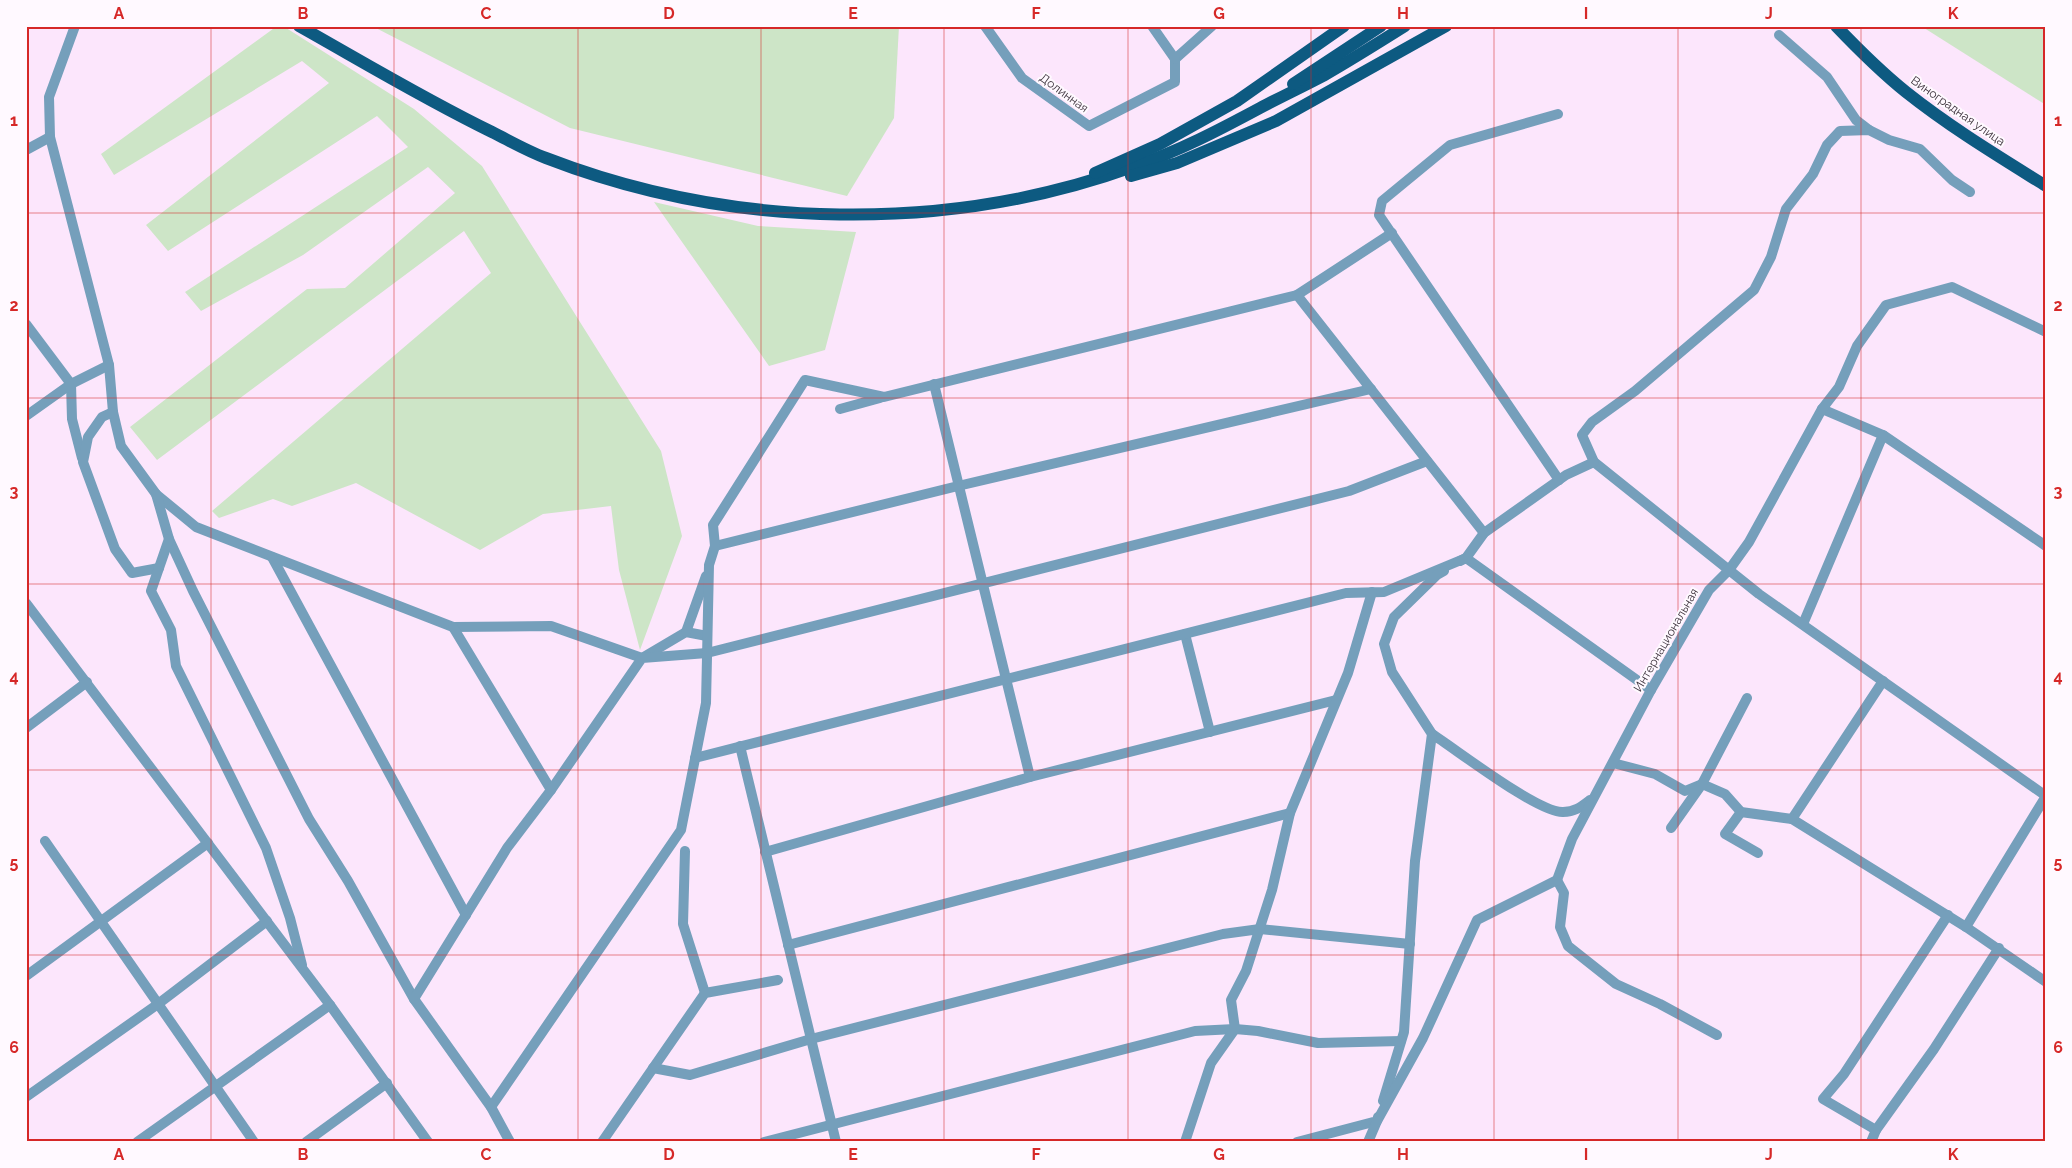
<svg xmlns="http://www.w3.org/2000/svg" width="2072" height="1168" viewBox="0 0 2072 1168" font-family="Raleway,sans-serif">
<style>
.green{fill:#cde5c7}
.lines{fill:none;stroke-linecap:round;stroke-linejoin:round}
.minor{stroke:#759fbb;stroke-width:10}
.major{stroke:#0d5a81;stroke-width:12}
.grid{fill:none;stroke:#d62828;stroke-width:1;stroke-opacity:0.55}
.labels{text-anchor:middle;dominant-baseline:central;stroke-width:4;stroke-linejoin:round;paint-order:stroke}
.street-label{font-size:12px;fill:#3e343e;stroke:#fff9ff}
.neatline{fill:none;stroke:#d62828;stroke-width:2}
.grid-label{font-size:16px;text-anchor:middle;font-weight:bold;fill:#d62828}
</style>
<rect width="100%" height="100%" fill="#fce6fc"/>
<g class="green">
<polygon points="277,26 283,26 414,109 482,166 661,451 682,536 640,650 619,570 611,506 543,514 480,550 356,483 292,506 273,499 219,518 212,511 491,273 464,231 157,460 130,427 307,289 345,288 455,193 428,167 303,255 201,311 185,292 408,147 377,116 168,251 146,225 329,83 302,61 114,175 101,154"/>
<polygon points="372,26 899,26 894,118 847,196 570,128"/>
<polygon points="1921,26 2046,26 2046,105"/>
<polygon points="654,202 758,226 856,232 825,350 769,366"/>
</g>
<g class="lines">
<g class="minor">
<polyline points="75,26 49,97 50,137 109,365 113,412 121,446 156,494 196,527 453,627 551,626 642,658 686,632 707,636"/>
<polyline points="985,26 1022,78 1089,126 1175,82 1175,59 1212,26"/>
<polyline points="1152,26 1175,59"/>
<polyline points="1779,35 1827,77 1856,120 1869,130"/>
<polyline points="1558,114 1450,145 1382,201 1379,215 1559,480"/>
<polyline points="26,150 50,137"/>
<polyline points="1970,192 1952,180 1920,149 1889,140 1869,130 1840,131 1827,145 1813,174 1786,209 1771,257 1754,290 1635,391 1592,422 1582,435 1594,462 1759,594 2046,796"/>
<polyline points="1297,295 1392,233"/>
<polyline points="26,324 71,384 72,419 82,458"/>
<polyline points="934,384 1030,777"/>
<polyline points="840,409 880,398"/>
<polyline points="1822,409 1883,435 2046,546"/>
<polyline points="113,412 102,417 88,437 83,462 115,549 132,573 159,568"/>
<polyline points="26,416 71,384 109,365"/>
<polyline points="156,494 169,539 193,591 309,819 348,881 414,999 491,1107 510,1142"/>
<polyline points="169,539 151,591 171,630 176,666 266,848 290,918 302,965"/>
<polyline points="715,546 958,486 1371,389"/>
<polyline points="272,557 466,915"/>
<polyline points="1460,561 1466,558 1651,690"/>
<polyline points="26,603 330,1005 428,1142"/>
<polyline points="1803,624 1883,435"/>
<polyline points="453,627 551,790"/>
<polyline points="686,632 706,576"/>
<polyline points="1185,634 1210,732"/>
<polyline points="1883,681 1792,819 1966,927 2046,982"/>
<polyline points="26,728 87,682"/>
<path d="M1432,734C1457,750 1538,813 1563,812C1575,812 1581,807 1590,800"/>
<polyline points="740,746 836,1142"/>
<polyline points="695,758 1346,593 1384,592 1466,558 1484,533 1566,475 1594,462"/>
<polyline points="1613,763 1655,774 1685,791 1702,784 1725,794 1741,812 1792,819"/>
<polyline points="1741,812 1725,834 1758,853"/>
<polyline points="1671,828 1702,784 1747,698"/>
<polyline points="45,841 254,1142"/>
<polyline points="685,851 683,924 705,993"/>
<polyline points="765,852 1030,777 1336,700"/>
<polyline points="1557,880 1564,893 1560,927 1568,946 1616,984 1660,1004 1717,1035"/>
<polyline points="1966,927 2046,796"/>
<polyline points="788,945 1290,813"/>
<polyline points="26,976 208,843"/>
<polyline points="414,999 507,848 551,790 642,658 707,653 1349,491 1427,461"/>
<polyline points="653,1068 690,1075 811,1039 1223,934 1260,929 1410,944"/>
<polyline points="26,1097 158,1004 267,921"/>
<polyline points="1383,1101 1404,1032 1415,861 1432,734 1392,672 1384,644 1394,617 1437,575 1444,571"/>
<polyline points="491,1107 681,830 706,703 709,565 715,546 713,525 805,380 884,397 1297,295 1484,533"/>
<polyline points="1876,1130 1934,1049 1999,948"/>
<polyline points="137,1142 330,1005"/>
<polyline points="306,1142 387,1083"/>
<polyline points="602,1142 705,993 778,980"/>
<polyline points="764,1142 1195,1031 1235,1029 1258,1031 1318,1043 1401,1041"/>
<polyline points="1185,1142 1211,1063 1235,1029 1231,1000 1246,971 1272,890 1290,813 1348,673 1372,592"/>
<polyline points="1297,1142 1377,1121 1378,1117"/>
<polyline points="1368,1142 1377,1121 1423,1038 1477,920 1557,880 1572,839 1651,690 1709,590 1729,570 1749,542 1822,409 1839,387 1857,346 1886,305 1952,287 2046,332"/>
<polyline points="1871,1142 1876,1130 1823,1099 1844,1074 1948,915"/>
</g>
<g class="major">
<path d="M299,26C363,62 426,100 492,132C510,141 527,151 546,158C732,230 947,234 1135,166C1179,151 1219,130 1260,108C1281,97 1302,87 1323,76C1351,60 1378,43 1405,26"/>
<path d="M1836,26C1858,49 1881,72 1906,92C1950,127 1998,156 2046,186"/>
<polyline points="1293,84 1381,26"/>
<polyline points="1095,173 1160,144 1237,101 1344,26"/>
<polyline points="1131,176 1177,163 1276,121 1446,26"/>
</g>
</g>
<path class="grid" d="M211,26V1142M394,26V1142M578,26V1142M761,26V1142M944,26V1142M1128,26V1142M1311,26V1142M1494,26V1142M1678,26V1142M1861,26V1142M26,213H2046M26,398H2046M26,584H2046M26,770H2046M26,955H2046"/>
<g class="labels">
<g class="street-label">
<text transform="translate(1064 93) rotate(36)">Долинная</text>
<text transform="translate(1958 111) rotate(35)">Виноградная улица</text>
<text transform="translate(1666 640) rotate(-60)">Интернациональная</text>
</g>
</g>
<rect width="2072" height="1168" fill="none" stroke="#fff9ff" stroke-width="55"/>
<rect x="28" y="28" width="2016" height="1112" class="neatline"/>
<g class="grid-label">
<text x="119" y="19">A</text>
<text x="303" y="19">B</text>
<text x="486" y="19">C</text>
<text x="669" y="19">D</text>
<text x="853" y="19">E</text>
<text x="1036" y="19">F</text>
<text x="1219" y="19">G</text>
<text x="1403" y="19">H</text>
<text x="1586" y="19">I</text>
<text x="1769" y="19">J</text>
<text x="1953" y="19">K</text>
<text x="14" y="126">1</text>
<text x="2058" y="126">1</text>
<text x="14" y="311">2</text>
<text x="2058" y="311">2</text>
<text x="14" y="497">3</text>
<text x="2058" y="497">3</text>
<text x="14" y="682">4</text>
<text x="2058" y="682">4</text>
<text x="14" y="868">5</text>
<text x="2058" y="868">5</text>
<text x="14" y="1053">6</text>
<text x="2058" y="1053">6</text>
<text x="119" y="1160">A</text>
<text x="303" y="1160">B</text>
<text x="486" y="1160">C</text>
<text x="669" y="1160">D</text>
<text x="853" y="1160">E</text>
<text x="1036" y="1160">F</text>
<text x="1219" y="1160">G</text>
<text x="1403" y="1160">H</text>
<text x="1586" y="1160">I</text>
<text x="1769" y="1160">J</text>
<text x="1953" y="1160">K</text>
</g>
</svg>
